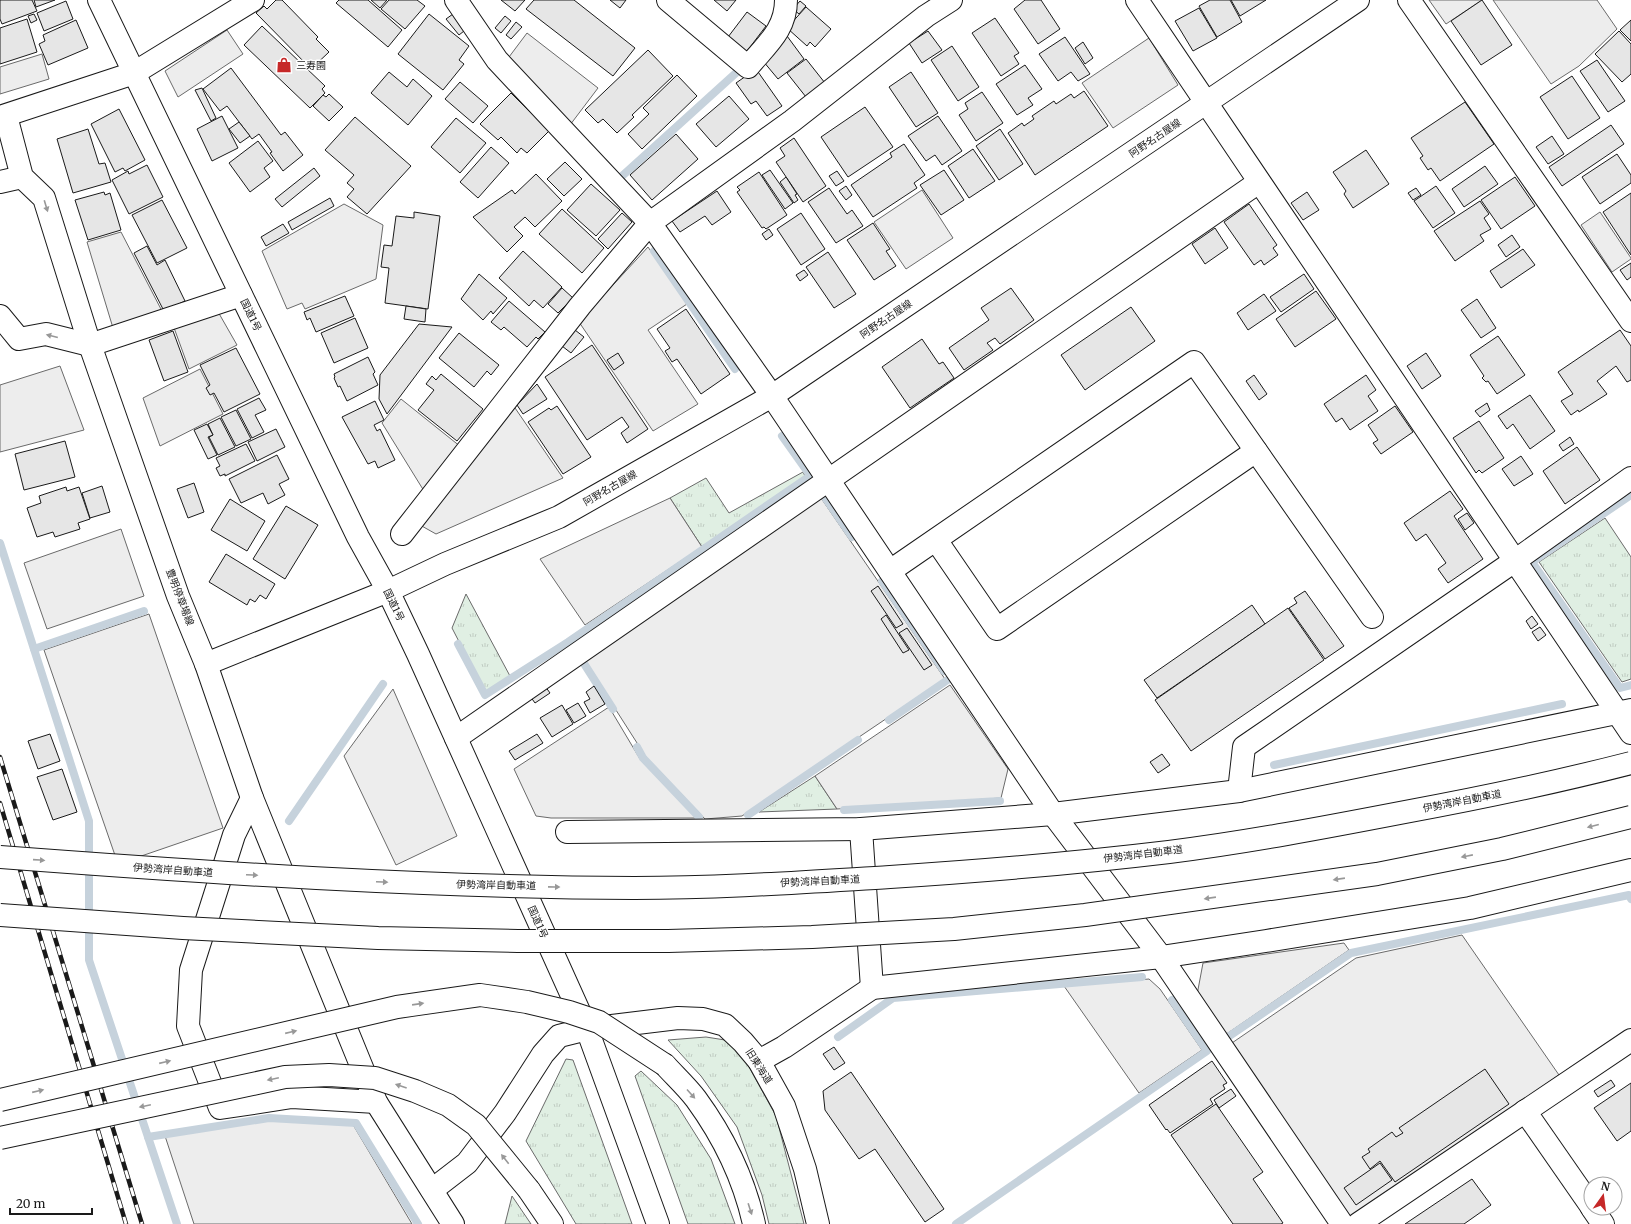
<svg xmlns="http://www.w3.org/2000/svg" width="1631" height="1224" viewBox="0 0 1631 1224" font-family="Merriweather,'Noto Sans JP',serif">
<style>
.grass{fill:url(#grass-tufts);stroke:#6a6a6a}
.parking{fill:#ededed;stroke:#6a6a6a}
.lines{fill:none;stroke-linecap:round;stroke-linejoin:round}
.stream{stroke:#c6d2dc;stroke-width:8}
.building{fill:#e6e6e6;stroke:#1a1a1a}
.minor-casing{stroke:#1a1a1a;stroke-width:24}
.major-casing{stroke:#1a1a1a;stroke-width:24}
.highway-casing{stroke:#1a1a1a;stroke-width:24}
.minor{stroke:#fff;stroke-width:22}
.major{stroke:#fff;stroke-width:22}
.highway{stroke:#fff;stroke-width:22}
.rail-casing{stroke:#1a1a1a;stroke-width:4.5}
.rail{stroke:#fff;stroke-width:3;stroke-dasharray:9;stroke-linecap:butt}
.highway-bridge-casing{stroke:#1a1a1a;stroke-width:24;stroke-linecap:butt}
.highway-bridge{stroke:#fff;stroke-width:22}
.oneway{fill:#989898}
.labels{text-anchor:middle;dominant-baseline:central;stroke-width:3;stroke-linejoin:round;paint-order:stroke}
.poi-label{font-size:10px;fill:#1a1a1a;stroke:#fff;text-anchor:start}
.street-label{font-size:10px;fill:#1a1a1a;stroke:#fff}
</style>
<defs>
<pattern id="grass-tufts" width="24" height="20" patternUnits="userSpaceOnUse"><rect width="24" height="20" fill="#e0efe3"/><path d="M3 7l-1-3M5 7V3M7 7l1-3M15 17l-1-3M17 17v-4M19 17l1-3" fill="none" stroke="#c0ccc2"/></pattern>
</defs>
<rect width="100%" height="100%" fill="#fff"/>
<g class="grass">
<polygon points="803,472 805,476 702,547 670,498 706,478 729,513"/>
<polygon points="1605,518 1631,557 1631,679 1622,682 1539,562"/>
<polygon points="466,594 510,676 485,692 452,628"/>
<polygon points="815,776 837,809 759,812"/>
<polygon points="706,1037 725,1040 744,1058 776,1116 804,1224 769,1224 762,1195 737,1127 701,1076 668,1040"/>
<polygon points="566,1059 573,1060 632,1224 576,1224 526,1141"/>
<polygon points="641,1071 677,1105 711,1159 735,1224 688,1224 635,1076"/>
<polygon points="512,1196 531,1224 505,1224"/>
</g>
<g class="parking">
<polygon points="1429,0 1482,0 1446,24"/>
<polygon points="1493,0 1597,0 1617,29 1579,66 1551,84"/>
<polygon points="227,30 243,54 178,97 165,71"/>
<polygon points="527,33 598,88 570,125 506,61"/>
<polygon points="1149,38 1178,85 1113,128 1082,83"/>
<polygon points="42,54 49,79 0,94 0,67"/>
<polygon points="922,190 953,238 906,269 874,222"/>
<polygon points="344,204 383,225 376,279 305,309 302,303 287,309 262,251"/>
<polygon points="1600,212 1631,258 1631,259 1612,272 1581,225"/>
<polygon points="121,232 163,313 113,328 87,242"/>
<polygon points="648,247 687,304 648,330 698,404 653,431 579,322"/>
<polygon points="217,310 237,345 189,369 173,325"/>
<polygon points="60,366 84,430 0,452 0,385"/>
<polygon points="200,369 223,414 160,446 143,398"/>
<polygon points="401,399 461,447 424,491 382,423"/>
<polygon points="513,405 563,478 436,534 420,525"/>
<polygon points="670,498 702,547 585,625 540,559"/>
<polygon points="821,498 945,679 742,816 705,819 646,757 584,660"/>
<polygon points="121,529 144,596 47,629 24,563"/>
<polygon points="149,614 223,828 118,864 44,650"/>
<polygon points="950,685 1008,769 1001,798 837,809 815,776"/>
<polygon points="393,689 457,836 396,865 344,756"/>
<polygon points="609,707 640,759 696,818 551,818 536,816 514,769"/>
<polygon points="1462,935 1559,1075 1350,1219 1229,1045 1356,958"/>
<polygon points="1344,943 1349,950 1225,1035 1197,995 1203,963"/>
<polygon points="1149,979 1160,989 1202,1050 1139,1093 1064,986"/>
<polygon points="270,1120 352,1123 412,1224 194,1224 165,1136"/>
</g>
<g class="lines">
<g class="stream">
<polyline points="621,177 737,72"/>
<polyline points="654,251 735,369"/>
<polyline points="782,436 809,474"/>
<polyline points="1631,495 1532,562 1620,688 1631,685"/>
<polyline points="826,499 852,537"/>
<polyline points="0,543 89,821 89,960 177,1224"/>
<polyline points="882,581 944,671"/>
<polyline points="458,644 485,695 568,642 810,476"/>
<polyline points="34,649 144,611"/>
<polyline points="583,662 613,709"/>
<polyline points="889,720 949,679"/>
<polyline points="637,747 643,758 699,817"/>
<polyline points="1274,765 1562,704"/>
<polyline points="844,810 1000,801"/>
<polyline points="748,815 858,740"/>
<polyline points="289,821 383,684"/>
<polyline points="838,1037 893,998 1142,977"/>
<polyline points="1228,1037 1351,953 1629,895 1631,899"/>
<polyline points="148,1137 269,1118 356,1123 418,1224"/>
<polyline points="956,1224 1207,1051 1172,1000"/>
</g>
</g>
<g class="building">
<polygon points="0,0 32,0 37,11 2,24 0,19"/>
<polygon points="34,0 55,0 36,7"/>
<polygon points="276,0 282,0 318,37 316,39 329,52 311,69 256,13 264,6 267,9"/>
<polygon points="339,0 368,0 402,30 388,47 336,3"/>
<polygon points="371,0 387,0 380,8"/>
<polygon points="389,0 417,0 425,6 405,29 381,9"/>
<polygon points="501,0 525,0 515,11"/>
<polygon points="534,0 574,0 635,48 613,76 526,9"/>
<polygon points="610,0 626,0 620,8"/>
<polygon points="714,0 736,0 727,11"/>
<polygon points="1025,0 1041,0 1060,29 1038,44 1014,9"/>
<polygon points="1210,0 1230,0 1242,22 1217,37 1199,6"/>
<polygon points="1231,0 1266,0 1240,16"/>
<polygon points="1482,0 1512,45 1481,65 1451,21"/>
<polygon points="66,1 73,19 44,31 37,13"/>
<polygon points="800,1 806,6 799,14 793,9"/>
<polygon points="806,7 831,29 815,47 810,42 807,46 787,28"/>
<polygon points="1199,8 1217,38 1193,51 1175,21"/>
<polygon points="747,12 766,26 744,55 725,41"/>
<polygon points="34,14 37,20 31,23 28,16"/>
<polygon points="429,14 469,46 459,60 464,64 443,90 398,54"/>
<polygon points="453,14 464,31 459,35 446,19"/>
<polygon points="505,16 511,21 501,33 495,28"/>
<polygon points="995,18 1019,53 1014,56 1019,64 1001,76 972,33"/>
<polygon points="27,19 37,52 0,64 0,28"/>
<polygon points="76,20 88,48 48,65 39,44 45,41 43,35"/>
<polygon points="1631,20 1631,41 1620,30"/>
<polygon points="516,22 522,27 511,39 506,35"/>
<polygon points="262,26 325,86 322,89 325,93 310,108 244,45"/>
<polygon points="928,31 942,50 922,63 909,43"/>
<polygon points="1619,31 1631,44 1631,74 1622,82 1595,54"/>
<polygon points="787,36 804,59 778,79 763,61 763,55"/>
<polygon points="1065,37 1090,74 1078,81 1071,72 1058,81 1039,54"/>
<polygon points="1083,42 1093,58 1085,64 1075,48"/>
<polygon points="952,46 979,87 958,101 931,60"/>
<polygon points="648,50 673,76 632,115 634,117 617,133 603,119 598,123 585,110"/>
<polygon points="806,59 825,83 806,97 787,73"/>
<polygon points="1597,60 1625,101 1608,112 1580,71"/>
<polygon points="1025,65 1042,89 1028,98 1033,105 1017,115 996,84"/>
<polygon points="231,68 281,135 285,132 303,155 283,171 270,153 272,152 259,134 252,139 227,106 220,111 203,89"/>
<polygon points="756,69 782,106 767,116 756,101 751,104 736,83"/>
<polygon points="389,72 407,87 413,79 432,96 408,125 371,93"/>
<polygon points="911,72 938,113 916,127 889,87"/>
<polygon points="677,75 697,96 642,149 628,134 649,114 643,108"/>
<polygon points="1572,76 1600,118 1568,139 1540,97"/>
<polygon points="460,82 488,106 473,123 445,99"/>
<polygon points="202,88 216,118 211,121 195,90"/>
<polygon points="1084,91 1108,126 1035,175 1008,133 1022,123 1024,126 1034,119 1032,116 1054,101 1056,104 1071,94 1074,98"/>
<polygon points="982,92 1003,123 976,141 959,115 968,109 965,103"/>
<polygon points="511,93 549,131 527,153 521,148 517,153 501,137 498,140 480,124"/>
<polygon points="329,94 343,107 329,121 313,106 323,95 326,97"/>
<polygon points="729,96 749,119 716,147 696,124"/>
<polygon points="1465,102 1494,144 1440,181 1431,168 1428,170 1420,158 1423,156 1411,138"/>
<polygon points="865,107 893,147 848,177 821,137"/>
<polygon points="119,109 145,160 125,171 123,168 115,172 91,124"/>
<polygon points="222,116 238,148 212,161 197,129"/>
<polygon points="938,116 962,151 942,165 935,155 926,161 908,136"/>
<polygon points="355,117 411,166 367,214 347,197 354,189 347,183 354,175 325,150"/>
<polygon points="456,118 486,143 460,173 431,147"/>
<polygon points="239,122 250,136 240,143 229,129"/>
<polygon points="1611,125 1624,144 1562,186 1549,167"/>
<polygon points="88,129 99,164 105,163 111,182 73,193 57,139"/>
<polygon points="1000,129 1023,164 999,180 976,146"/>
<polygon points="676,134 698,159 652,200 630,175"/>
<polygon points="1552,136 1564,154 1548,164 1536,147"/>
<polygon points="794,138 826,186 803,202 776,162 785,156 780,148"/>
<polygon points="258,141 273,161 264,168 270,177 250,192 229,163"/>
<polygon points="904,144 925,175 914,183 917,188 873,217 851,185 892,157 890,153"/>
<polygon points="491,147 509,163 478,198 460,182"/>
<polygon points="973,149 995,181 969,198 948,166"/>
<polygon points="1366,150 1389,184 1353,208 1344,194 1346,191 1333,172"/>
<polygon points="1617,154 1631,175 1631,183 1600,204 1582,177"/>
<polygon points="565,162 582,179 564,196 547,179"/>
<polygon points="147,165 163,197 129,214 112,180 128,171 129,174"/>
<polygon points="1485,166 1498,184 1464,207 1452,189"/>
<polygon points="314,168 320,176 282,207 275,199"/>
<polygon points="770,170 793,203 785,209 762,175"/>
<polygon points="944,170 964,200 941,215 920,185"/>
<polygon points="837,171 844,181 836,186 829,176"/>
<polygon points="759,172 787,215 766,229 764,227 762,228 737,192 740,190 737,187"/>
<polygon points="536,174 562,201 535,227 525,217 514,227 523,236 507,252 473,217 512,190 515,194"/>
<polygon points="786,177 797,194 795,195 798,200 794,203 780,182"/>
<polygon points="1515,177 1535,206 1501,229 1481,200"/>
<polygon points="591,184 620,210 596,236 567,210"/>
<polygon points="846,186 852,195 846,200 839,191"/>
<polygon points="1436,186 1455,213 1433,228 1414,201"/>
<polygon points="829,188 847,214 852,210 863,226 836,243 808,202"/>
<polygon points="1416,188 1421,195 1413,200 1408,193"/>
<polygon points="717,191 731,212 712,225 705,216 680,232 672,221"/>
<polygon points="104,192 105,195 110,193 121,230 88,240 75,200"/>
<polygon points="1307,192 1319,210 1303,220 1291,203"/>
<polygon points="1631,193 1631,255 1603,212"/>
<polygon points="330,198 334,206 292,230 288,222"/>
<polygon points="162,200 187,248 157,263 132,215"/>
<polygon points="1480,201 1489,214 1484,218 1491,229 1480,235 1484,241 1455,261 1434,231"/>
<polygon points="1249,204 1277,245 1273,248 1278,255 1264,265 1261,260 1254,265 1224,222"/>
<polygon points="562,209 604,248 582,273 539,234"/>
<polygon points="414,212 440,216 428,309 385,303 389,268 381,267 384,245 392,246 396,216 414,218"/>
<polygon points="622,213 632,222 608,249 598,239"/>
<polygon points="801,213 825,249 801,265 777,229"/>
<polygon points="873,223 890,249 886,251 896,266 874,280 847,240"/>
<polygon points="283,224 289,233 266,246 261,237"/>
<polygon points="1215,228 1228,248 1205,264 1192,244"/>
<polygon points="769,229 773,235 766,240 762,234"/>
<polygon points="1512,235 1520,247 1506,257 1498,245"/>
<polygon points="147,246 157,265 165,260 185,301 164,311 134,253"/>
<polygon points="1523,249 1535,265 1501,288 1490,271"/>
<polygon points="523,251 562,287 543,308 534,300 529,306 499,278"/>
<polygon points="828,252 856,294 834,308 806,267"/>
<polygon points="1631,263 1631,277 1627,280 1620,270"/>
<polygon points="804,270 808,275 800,281 796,275"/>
<polygon points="479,274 507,298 493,314 491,311 483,320 461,299"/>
<polygon points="1304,274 1314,289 1281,312 1270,297"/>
<polygon points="562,288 573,298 558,313 548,304"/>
<polygon points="1011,288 1034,320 1000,344 995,338 987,343 993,350 964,370 949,348 989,320 981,308"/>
<polygon points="1316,291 1336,319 1295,347 1276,319"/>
<polygon points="1264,294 1276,311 1248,330 1237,313"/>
<polygon points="345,296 354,316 316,332 310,318 307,320 304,312"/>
<polygon points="1477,299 1496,328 1481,338 1461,310"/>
<polygon points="509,301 545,332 538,339 536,337 527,347 504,327 501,330 491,322"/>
<polygon points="406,306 426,309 425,322 404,319"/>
<polygon points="1131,307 1155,341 1085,390 1061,355"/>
<polygon points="686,309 730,374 701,394 677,359 672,362 665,351 670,348 657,329"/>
<polygon points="355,318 368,348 334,363 321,333"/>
<polygon points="419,324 452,327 387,414 379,399 380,375"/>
<polygon points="575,330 584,337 571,353 562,346"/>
<polygon points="1620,330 1631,346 1631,380 1627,382 1616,366 1597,381 1607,394 1579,412 1578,410 1571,415 1561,401 1573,394 1558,372"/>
<polygon points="173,331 188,372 164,381 149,340"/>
<polygon points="459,333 499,365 491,375 487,371 474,387 439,358"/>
<polygon points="1498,336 1525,375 1497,394 1488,381 1486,382 1482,378 1484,376 1470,355"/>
<polygon points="922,339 939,364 943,362 954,378 910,408 882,367"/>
<polygon points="592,345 648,429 627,443 621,433 629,427 622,417 587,440 545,377"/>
<polygon points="236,348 260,394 224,412 214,393 210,395 206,388 210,385 200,365"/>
<polygon points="618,353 624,363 614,370 607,360"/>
<polygon points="1426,353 1441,376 1422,389 1407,366"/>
<polygon points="368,357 375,372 373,374 378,385 347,401 340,386 338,387 334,378 335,377 334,374"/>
<polygon points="441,374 483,409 457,441 418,410 434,390 426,384 432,376 436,380"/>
<polygon points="1254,375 1267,394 1259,400 1246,381"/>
<polygon points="1366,375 1376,390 1368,396 1378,411 1350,430 1342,418 1336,422 1324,404"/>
<polygon points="537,384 547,399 523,414 517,405"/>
<polygon points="1530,395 1555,431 1530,449 1513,424 1507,429 1498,416"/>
<polygon points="259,398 266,410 255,415 264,432 252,438 237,409"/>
<polygon points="375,401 384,420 374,425 377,431 380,429 395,460 378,468 375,461 368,464 342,417"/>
<polygon points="1487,403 1490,410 1480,417 1475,411"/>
<polygon points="557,406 591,457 563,474 528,422 549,408 551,410"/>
<polygon points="1395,406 1413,432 1381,454 1373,443 1378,440 1368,425"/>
<polygon points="236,410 251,439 236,446 221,417"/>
<polygon points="220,418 235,447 218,455 209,437 213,435 208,424"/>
<polygon points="1479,421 1504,458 1482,473 1479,470 1476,473 1453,438"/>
<polygon points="207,424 213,435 208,437 217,455 208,459 194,430"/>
<polygon points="276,429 285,447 257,461 248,442"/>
<polygon points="1570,437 1574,444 1563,451 1559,445"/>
<polygon points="65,441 75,477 24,490 15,454"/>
<polygon points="246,444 255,461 225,476 225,474 220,476 216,468 220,466 216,458"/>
<polygon points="1577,447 1600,480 1565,504 1543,471"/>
<polygon points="277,455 289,479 279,484 285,495 268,504 263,493 241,503 229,479"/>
<polygon points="1521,456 1533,474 1514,486 1502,469"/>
<polygon points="194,483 204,512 188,518 177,489"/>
<polygon points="102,486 110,512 90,518 82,493"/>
<polygon points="66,487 67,491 79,487 90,519 78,523 80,529 55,537 53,532 37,537 27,508 41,503 39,496"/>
<polygon points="1450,491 1463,509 1454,516 1483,559 1448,583 1438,569 1446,563 1426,534 1416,541 1404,523"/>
<polygon points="230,499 265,521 247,551 211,530"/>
<polygon points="286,506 318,525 285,579 253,559"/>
<polygon points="1467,513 1474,523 1465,530 1458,519"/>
<polygon points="226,554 275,584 266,599 260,595 255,602 250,599 247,605 209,582"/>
<polygon points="878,586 903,624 896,628 871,591"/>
<polygon points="1305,591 1344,646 1325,659 1289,608 1297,603 1294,598"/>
<polygon points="1252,605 1265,624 1157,698 1144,680"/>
<polygon points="1288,608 1324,660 1191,751 1155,700"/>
<polygon points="886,615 909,650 903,653 881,619"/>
<polygon points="1532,616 1538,624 1531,629 1526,621"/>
<polygon points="1540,627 1546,635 1538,641 1532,632"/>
<polygon points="907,628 932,665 924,670 899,633"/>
<polygon points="545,686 550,693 535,703 530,696"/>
<polygon points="594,686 605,704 590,713 584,702 590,699 586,692"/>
<polygon points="578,703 586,716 574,723 566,710"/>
<polygon points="562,705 573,724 552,737 540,718"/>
<polygon points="50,734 60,761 38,769 28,741"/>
<polygon points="537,734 543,743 515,760 509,751"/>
<polygon points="1162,754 1170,765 1158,773 1150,762"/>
<polygon points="62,769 77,812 53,820 37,777"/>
<polygon points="834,1047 845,1063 834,1070 823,1054"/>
<polygon points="1212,1061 1227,1083 1223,1085 1225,1089 1210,1099 1213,1104 1170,1133 1167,1129 1166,1130 1149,1105"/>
<polygon points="1485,1069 1509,1104 1395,1182 1380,1161 1370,1169 1362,1157 1370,1152 1368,1149 1392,1132 1396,1137 1403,1133 1399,1128"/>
<polygon points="851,1072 944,1209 925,1222 875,1149 859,1159 825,1110 823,1091"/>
<polygon points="1611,1080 1615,1086 1598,1097 1594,1091"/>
<polygon points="1631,1083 1631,1131 1617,1141 1594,1108"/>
<polygon points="1231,1089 1236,1096 1219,1108 1214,1100"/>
<polygon points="1216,1104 1263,1172 1253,1179 1283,1223 1281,1224 1233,1224 1171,1135"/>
<polygon points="1380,1163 1392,1180 1356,1205 1344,1188"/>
<polygon points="1472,1179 1491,1205 1464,1224 1405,1224"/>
</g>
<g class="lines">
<defs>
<g id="minor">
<polyline points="456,0 497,60 650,223 772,396 1053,814 1161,957 1342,1224"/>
<path d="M668,0L748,67C766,45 786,30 786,0"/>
<polyline points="1137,0 1631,733"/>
<polyline points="1409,0 1631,321"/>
<polyline points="6,116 22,177 44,198 90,345"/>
<polyline points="0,117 134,73 253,0"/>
<polyline points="0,182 22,177"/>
<polyline points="0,316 19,339 46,334 90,345 241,295"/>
<polyline points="402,534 580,306 650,223 792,121 926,16 951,0"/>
<polyline points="936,540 997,629 1256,451"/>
<polyline points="890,571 1194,362 1372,617"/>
<polyline points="206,664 252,798 376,1102 453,1224"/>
<polyline points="456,738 1259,182"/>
<polyline points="1239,791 1244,747 1516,560 1631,478"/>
<polyline points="252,798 234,835 191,970 188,1026 220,1108 292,1097 376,1102"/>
<polyline points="861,829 872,988"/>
<polyline points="567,832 861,829 1053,814 1239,791 1631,710"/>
<polyline points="759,1061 784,1047 872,988 1161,957 1266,941 1470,908 1631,870"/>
<polyline points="1525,1111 1591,1206"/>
<polyline points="432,1190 467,1163 505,1113 543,1054 559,1036 587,1029 678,1018 703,1019 725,1025 743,1042 759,1061 784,1106 805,1169 818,1224"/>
<polyline points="1592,1208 1603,1224"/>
<polyline points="1358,1224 1631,1040"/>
</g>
<polyline id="major" points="90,345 178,596 206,664 388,591 445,564 559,517 772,396 1358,0"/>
<g id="highway">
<polyline points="99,0 358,537 388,591 418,654 587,1029 658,1224"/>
<path d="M665,1065C675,1076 687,1087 696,1099C723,1136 744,1179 754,1224"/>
<polyline points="529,1190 552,1224"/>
</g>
</defs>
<use href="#minor" class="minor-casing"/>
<use href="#major" class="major-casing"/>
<use href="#highway" class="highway-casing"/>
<use href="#minor" class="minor"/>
<use href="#major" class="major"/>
<use href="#highway" class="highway"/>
<defs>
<g id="rail">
<polyline points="0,757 142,1224"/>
<polyline points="0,803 126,1224"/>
</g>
</defs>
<use href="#rail" class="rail-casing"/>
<use href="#rail" class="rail"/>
<defs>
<g id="highway-bridge">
<path d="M0,857C211,873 422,887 634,888C720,888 805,882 890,877C983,871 1077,863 1169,852C1248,842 1327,827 1405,812C1481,798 1557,782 1631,763"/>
<polyline points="0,915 183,928 378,938 518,941 668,941 812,937 954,929 1085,915 1377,874 1502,849 1631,817"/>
<polyline points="0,1100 397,1007 480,995 527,1002 569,1012 599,1022 665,1065"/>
<polyline points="0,1138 285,1077 329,1075 375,1078 415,1091 448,1105 476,1125 529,1190"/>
</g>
</defs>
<use href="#highway-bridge" class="highway-bridge-casing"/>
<use href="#highway-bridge" class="highway-bridge"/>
</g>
<defs><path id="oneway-solid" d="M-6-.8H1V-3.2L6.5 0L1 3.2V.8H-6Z"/></defs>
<g class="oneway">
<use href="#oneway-solid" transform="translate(46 206) rotate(73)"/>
<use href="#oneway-solid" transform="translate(52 336) rotate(-166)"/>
<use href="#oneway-solid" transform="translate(1593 826) rotate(166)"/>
<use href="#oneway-solid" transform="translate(1467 856) rotate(169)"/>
<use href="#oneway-solid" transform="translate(39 860) rotate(4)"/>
<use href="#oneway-solid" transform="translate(252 875) rotate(3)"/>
<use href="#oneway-solid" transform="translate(1339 879) rotate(172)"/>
<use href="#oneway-solid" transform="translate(382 882) rotate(2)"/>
<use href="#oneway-solid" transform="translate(554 887) rotate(1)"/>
<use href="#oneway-solid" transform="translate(1210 898) rotate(172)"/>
<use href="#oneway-solid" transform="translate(418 1004) rotate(-8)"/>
<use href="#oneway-solid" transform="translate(291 1032) rotate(-13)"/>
<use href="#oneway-solid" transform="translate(165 1062) rotate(-13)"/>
<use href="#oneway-solid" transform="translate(273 1079) rotate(168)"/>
<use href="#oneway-solid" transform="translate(401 1086) rotate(-161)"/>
<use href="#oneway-solid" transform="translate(38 1091) rotate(-13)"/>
<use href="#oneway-solid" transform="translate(691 1094) rotate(48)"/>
<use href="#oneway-solid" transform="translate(145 1106) rotate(168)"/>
<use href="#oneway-solid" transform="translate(505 1159) rotate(-128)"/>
<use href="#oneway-solid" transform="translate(750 1209) rotate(72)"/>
</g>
<defs>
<symbol id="shop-bare" viewBox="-9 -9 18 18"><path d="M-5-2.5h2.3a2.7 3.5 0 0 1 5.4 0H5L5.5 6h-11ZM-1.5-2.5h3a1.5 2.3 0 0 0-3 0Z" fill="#c62828" stroke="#fff" stroke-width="2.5" paint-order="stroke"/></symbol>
</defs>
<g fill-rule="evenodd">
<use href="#shop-bare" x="273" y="54" width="22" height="22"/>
</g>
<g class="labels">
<g class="poi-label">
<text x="296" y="65">三寿園</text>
</g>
<g class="street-label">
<text transform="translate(1155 138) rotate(-34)">阿野名古屋線</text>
<text transform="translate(251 315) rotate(64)">国道1号</text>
<text transform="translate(886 319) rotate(-34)">阿野名古屋線</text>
<text transform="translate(610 488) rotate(-30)">阿野名古屋線</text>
<text transform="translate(180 597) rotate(69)">豊明停車場線</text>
<text transform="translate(394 605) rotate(64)">国道1号</text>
<text transform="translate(1462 801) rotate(-11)">伊勢湾岸自動車道</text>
<text transform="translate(1143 854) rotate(-7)">伊勢湾岸自動車道</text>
<text transform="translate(173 870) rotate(4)">伊勢湾岸自動車道</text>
<text transform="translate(820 881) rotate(-3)">伊勢湾岸自動車道</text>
<text transform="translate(496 885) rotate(1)">伊勢湾岸自動車道</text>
<text transform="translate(538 922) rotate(66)">国道1号</text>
<text transform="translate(759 1066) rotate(57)">旧東海道</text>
</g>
</g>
<g transform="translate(1603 1196) rotate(14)"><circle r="19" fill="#ffffff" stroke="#a3a3a3"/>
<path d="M0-3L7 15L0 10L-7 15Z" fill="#c62828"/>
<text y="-6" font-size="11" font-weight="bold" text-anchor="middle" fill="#1a1a1a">N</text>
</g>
<path d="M10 1208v6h82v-6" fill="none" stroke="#1a1a1a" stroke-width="2"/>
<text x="16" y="1208" font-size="12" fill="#1a1a1a" stroke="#ffffff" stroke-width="3" paint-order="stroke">20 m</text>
</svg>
